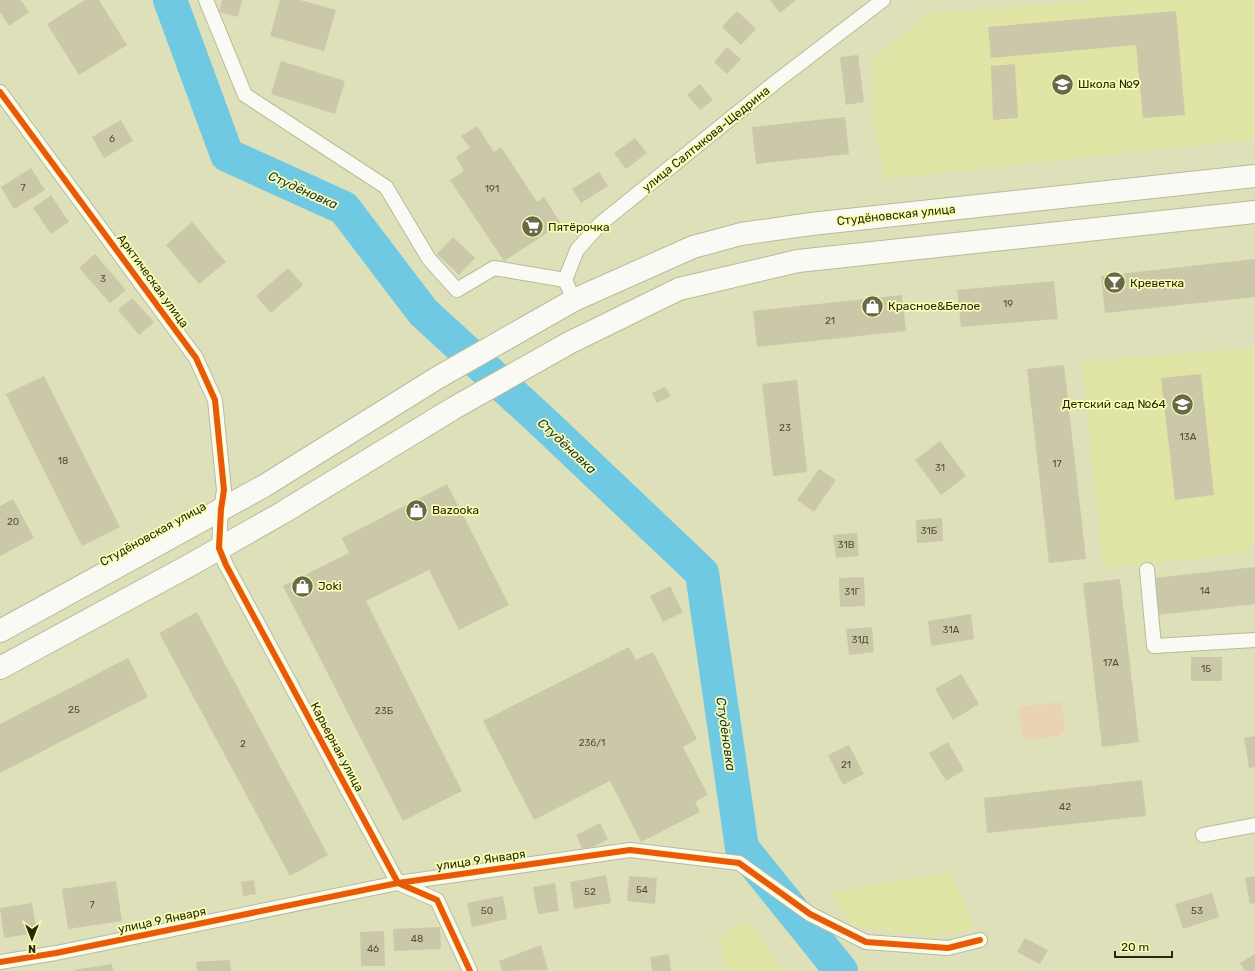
<svg xmlns="http://www.w3.org/2000/svg" width="1255" height="971" viewBox="0 0 1255 971" font-family="Rubik,sans-serif">
<style>
.built{fill:#e0e4a5}
.green{fill:#ead3b3}
.lines{fill:none;stroke-linecap:round;stroke-linejoin:round}
.river{stroke:#70c9e3;stroke-width:34}
.building{fill:#cbc8a9}
.minor-casing{stroke:#b8bb9a;stroke-width:16}
.primary-casing{stroke:#b8bb9a;stroke-width:24}
.minor{stroke:#fafaf4;stroke-width:14}
.primary{stroke:#fafaf4;stroke-width:22}
.cycleway-casing{stroke:#f9feb4;stroke-width:8}
.cycleway{stroke:#e8590c;stroke-width:6}
.labels{text-anchor:middle;dominant-baseline:central;stroke-width:3.5;stroke-linejoin:round;paint-order:stroke}
.number-label{font-size:10px;fill:#505132}
.poi-label{font-size:12px;fill:#27290a;stroke:#f9feb4;text-anchor:start}
.street-label{font-size:12px;fill:#27290a;stroke:#f9feb4}
.water-label{font-size:13px;font-style:italic;fill:#16303c;stroke:#f9feb4}
</style>
<rect width="100%" height="100%" fill="#dde0b8"/>
<g class="built">
<polygon points="1103,0 1255,0 1255,139 885,179 871,108 871,61 929,13"/>
<polygon points="1255,348 1255,542 1243,554 1103,568 1082,362"/>
<polygon points="950,872 975,928 930,937 850,925 832,893"/>
<polygon points="747,921 784,971 727,971 719,938"/>
</g>
<polygon class="green" points="1061,702 1066,731 1057,736 1023,741 1018,707"/>
<g class="lines">
<polyline class="river" points="170,0 227,155 344,208 423,312 545,424 702,573 742,848 841,971"/>
</g>
<g class="building">
<polygon points="0,0 21,0 29,12 9,26 0,12"/>
<polygon points="85,0 99,0 127,45 79,75 47,24"/>
<polygon points="222,0 242,0 238,17 219,12"/>
<polygon points="280,0 300,0 336,10 324,51 270,36"/>
<polygon points="770,0 796,0 780,13"/>
<polygon points="737,11 756,29 741,45 722,27"/>
<polygon points="1176,11 1185,115 1143,118 1136,45 991,58 988,27"/>
<polygon points="727,47 741,59 727,74 714,62"/>
<polygon points="858,55 864,102 846,105 840,57"/>
<polygon points="281,61 345,81 335,114 271,94"/>
<polygon points="1015,64 1018,118 993,120 991,66"/>
<polygon points="700,84 713,100 700,110 687,95"/>
<polygon points="845,117 849,154 756,164 752,127"/>
<polygon points="121,120 133,141 104,158 92,137"/>
<polygon points="477,126 494,152 501,147 537,202 544,197 561,224 504,261 450,180 464,171 456,157 470,148 461,136"/>
<polygon points="635,138 647,153 626,169 614,153"/>
<polygon points="31,168 45,190 14,209 1,187"/>
<polygon points="599,172 608,186 581,203 572,189"/>
<polygon points="51,195 69,222 51,234 33,208"/>
<polygon points="192,222 226,262 199,284 166,245"/>
<polygon points="453,237 475,258 459,275 437,254"/>
<polygon points="95,254 126,290 110,303 79,268"/>
<polygon points="1255,259 1255,297 1105,313 1101,276"/>
<polygon points="288,268 303,285 271,313 256,296"/>
<polygon points="1054,281 1058,319 961,327 957,290"/>
<polygon points="902,295 906,331 757,347 753,311"/>
<polygon points="132,298 154,322 139,335 118,310"/>
<polygon points="1064,365 1086,559 1049,563 1027,369"/>
<polygon points="1201,374 1214,495 1175,500 1161,378"/>
<polygon points="44,376 120,527 82,546 6,394"/>
<polygon points="797,380 807,472 773,476 762,384"/>
<polygon points="665,387 671,396 657,403 652,393"/>
<polygon points="940,441 966,476 941,495 915,460"/>
<polygon points="819,469 836,480 814,512 797,500"/>
<polygon points="447,484 509,605 459,630 429,570 366,601 462,791 403,821 283,586 349,553 342,538"/>
<polygon points="13,499 34,538 0,556 0,506"/>
<polygon points="942,518 943,541 917,543 916,520"/>
<polygon points="857,533 859,556 836,558 833,535"/>
<polygon points="1255,567 1255,604 1158,615 1154,578"/>
<polygon points="864,577 865,606 840,607 839,578"/>
<polygon points="1120,579 1139,742 1102,747 1083,583"/>
<polygon points="670,586 683,612 663,622 650,596"/>
<polygon points="197,612 328,855 290,876 159,633"/>
<polygon points="971,614 974,639 931,646 928,621"/>
<polygon points="872,627 874,652 849,655 846,629"/>
<polygon points="629,647 636,660 653,652 697,739 683,747 708,795 695,802 700,812 641,842 610,781 534,820 483,721"/>
<rect x="1191" y="657" width="31" height="24"/>
<polygon points="128,658 148,697 0,773 0,724"/>
<polygon points="961,674 979,704 953,720 935,689"/>
<polygon points="1255,736 1255,767 1249,768 1244,738"/>
<polygon points="948,742 964,770 946,781 929,753"/>
<polygon points="849,745 864,774 843,785 828,755"/>
<polygon points="1142,780 1146,816 987,833 984,798"/>
<polygon points="600,823 608,839 584,852 576,835"/>
<polygon points="606,875 611,903 574,909 570,882"/>
<polygon points="629,876 657,878 655,904 627,901"/>
<polygon points="1255,876 1255,903 1250,904 1245,878"/>
<polygon points="254,880 256,894 243,896 241,882"/>
<polygon points="116,881 122,921 68,929 62,889"/>
<polygon points="555,883 559,911 538,914 533,887"/>
<polygon points="1212,893 1219,917 1183,929 1175,904"/>
<polygon points="503,896 507,919 472,927 467,903"/>
<polygon points="32,903 37,933 4,938 0,908"/>
<polygon points="440,927 441,949 394,951 393,929"/>
<polygon points="384,931 385,966 361,966 360,932"/>
<polygon points="1025,938 1048,950 1040,964 1017,952"/>
<polygon points="541,945 548,970 502,971 499,961"/>
<polygon points="669,954 671,971 652,971 650,957"/>
<polygon points="1255,954 1255,971 1245,971 1240,963"/>
<polygon points="230,960 231,971 197,971 196,962"/>
<polygon points="112,964 113,971 75,971 74,970"/>
</g>
<g class="lines">
<defs>
<g id="minor">
<polyline points="206,0 245,95 386,187 429,259 457,290 494,268 565,280"/>
<polyline points="0,92 196,358 215,400 224,490 221,509 219,548 226,565 398,883 437,900 470,971"/>
<polyline points="574,300 565,280 577,250 600,224 777,81 883,0"/>
<polyline points="1147,570 1154,646 1255,640"/>
<polyline points="1203,835 1255,825"/>
<polyline points="0,962 56,953 398,883 630,850 739,863 810,914 866,942 948,948 980,940"/>
</g>
<g id="primary">
<polyline points="0,631 264,486 437,378 574,300 693,247 741,234 811,224 1255,176"/>
<polyline points="0,668 192,564 282,513 454,408 569,343 679,289 798,261 1255,212"/>
</g>
</defs>
<use href="#minor" class="minor-casing"/>
<use href="#primary" class="primary-casing"/>
<use href="#minor" class="minor"/>
<use href="#primary" class="primary"/>
<defs>
<g id="cycleway">
<polyline points="0,92 196,358 215,400 224,490 221,509 219,548 226,565 398,883 437,900 470,971"/>
<polyline points="0,962 56,953 398,883 630,850 739,863 810,914 866,942 948,948 980,940"/>
</g>
</defs>
<use href="#cycleway" class="cycleway-casing"/>
<use href="#cycleway" class="cycleway"/>
</g>
<defs>
<symbol id="school-disc" viewBox="-11 -11 22 22"><circle r="9.5" fill="#676947" stroke="#f9feb4"/><path d="M0-5L7-2L0 1L-7-2ZM-4 1L0 2.5L4 1V4Q0 6-4 4Z" fill="#fff"/></symbol>
<symbol id="supermarket-disc" viewBox="-11 -11 22 22"><circle r="9.5" fill="#676947" stroke="#f9feb4"/><path d="M-6-5.5h2.5l.6 2H6L4.5 2H-2.5L-4.4-4H-6ZM-1.5 3.2a1.3 1.3 0 1 0 .1 0ZM3 3.2a1.3 1.3 0 1 0 .1 0Z" fill="#fff"/></symbol>
<symbol id="bar-disc" viewBox="-11 -11 22 22"><circle r="9.5" fill="#676947" stroke="#f9feb4"/><path d="M-6-5H6L.8 .8V4.5H3.5V6h-7V4.5H-.8V.8Z" fill="#fff"/></symbol>
<symbol id="shop-disc" viewBox="-11 -11 22 22"><circle r="9.5" fill="#676947" stroke="#f9feb4"/><path d="M-5-2.5h2.3a2.7 3.5 0 0 1 5.4 0H5L5.5 6h-11ZM-1.5-2.5h3a1.5 2.3 0 0 0-3 0Z" fill="#fff"/></symbol>
</defs>
<g fill-rule="evenodd">
<use href="#school-disc" x="1050" y="72" width="25" height="25"/>
<use href="#supermarket-disc" x="520" y="214" width="25" height="25"/>
<use href="#bar-disc" x="1102" y="270" width="25" height="25"/>
<use href="#shop-disc" x="860" y="294" width="25" height="25"/>
<use href="#school-disc" x="1170" y="392" width="25" height="25"/>
<use href="#shop-disc" x="404" y="498" width="25" height="25"/>
<use href="#shop-disc" x="290" y="574" width="25" height="25"/>
</g>
<g class="labels">
<g class="number-label">
<text x="112" y="139">6</text>
<text x="23" y="188">7</text>
<text x="492" y="189">191</text>
<text x="103" y="279">3</text>
<text x="1008" y="304">19</text>
<text x="830" y="321">21</text>
<text x="785" y="428">23</text>
<text x="1188" y="437">13А</text>
<text x="63" y="461">18</text>
<text x="1057" y="464">17</text>
<text x="940" y="468">31</text>
<text x="13" y="522">20</text>
<text x="929" y="531">31Б</text>
<text x="846" y="545">31В</text>
<text x="1205" y="591">14</text>
<text x="852" y="592">31Г</text>
<text x="951" y="630">31А</text>
<text x="860" y="640">31Д</text>
<text x="1111" y="663">17А</text>
<text x="1206" y="669">15</text>
<text x="74" y="710">25</text>
<text x="384" y="711">23Б</text>
<text x="592" y="743">23б/1</text>
<text x="243" y="744">2</text>
<text x="846" y="765">21</text>
<text x="1065" y="807">42</text>
<text x="642" y="890">54</text>
<text x="590" y="892">52</text>
<text x="92" y="905">7</text>
<text x="487" y="911">50</text>
<text x="1197" y="911">53</text>
<text x="417" y="939">48</text>
<text x="373" y="949">46</text>
</g>
<g class="poi-label">
<text x="1078" y="84">Школа №9</text>
<text x="548" y="227">Пятёрочка</text>
<text x="1130" y="283">Креветка</text>
<text x="888" y="306">Красное&amp;Белое</text>
<text x="1166" y="404" text-anchor="end">Детский сад №64</text>
<text x="432" y="510">Bazooka</text>
<text x="318" y="586">Joki</text>
</g>
<g class="street-label">
<text transform="translate(706 139) rotate(-39)">улица Салтыкова-Щедрина</text>
<text transform="translate(896 215) rotate(-6)">Студёновская улица</text>
<text transform="translate(153 281) rotate(54)">Арктическая улица</text>
<text transform="translate(153 534) rotate(-29)">Студёновская улица</text>
<text transform="translate(337 747) rotate(62)">Карьерная улица</text>
<text transform="translate(481 860) rotate(-8)">улица 9 Января</text>
<text transform="translate(162 920) rotate(-12)">улица 9 Января</text>
</g>
<g class="water-label">
<text transform="translate(303 190) rotate(24)">Студёновка</text>
<text transform="translate(567 446) rotate(43)">Студёновка</text>
<text transform="translate(726 734) rotate(82)">Студёновка</text>
</g>
</g>
<g transform="translate(32 939) rotate(180)" stroke="#f9feb4" stroke-width="3" paint-order="stroke">
<path d="M0-3L7 15L0 10L-7 15Z" fill="#27290a"/>
<text y="-6" font-size="11" font-weight="bold" text-anchor="middle" fill="#27290a">N</text>
</g>
<path d="M1115 951v6h57v-6" fill="none" stroke="#27290a" stroke-width="2"/>
<text x="1121" y="951" font-size="12" fill="#27290a" stroke="#f9feb4" stroke-width="3" paint-order="stroke">20 m</text>
</svg>
